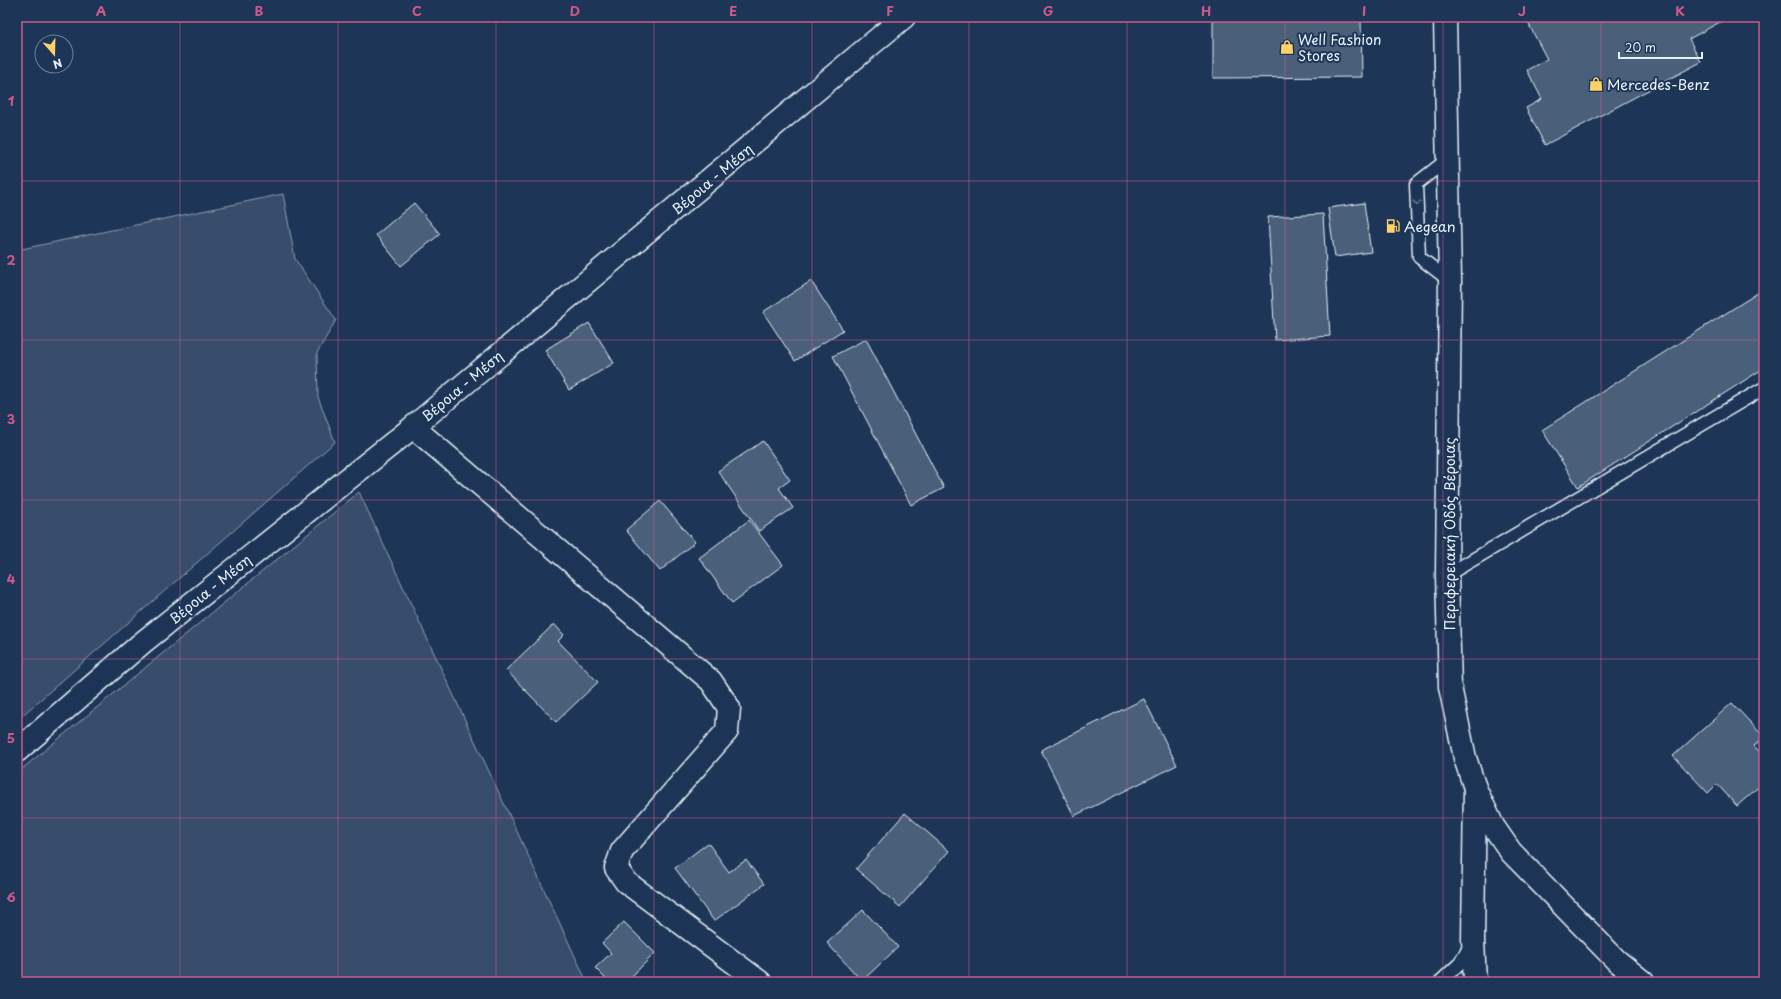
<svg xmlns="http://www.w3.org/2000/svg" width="1781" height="999" viewBox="0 0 1781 999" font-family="'Playpen Sans',sans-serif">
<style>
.green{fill:#374d6c;stroke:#909fb2}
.building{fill:#495e7a;stroke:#e8f1f8}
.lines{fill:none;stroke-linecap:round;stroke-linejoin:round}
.service-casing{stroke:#e8f1f8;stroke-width:15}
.minor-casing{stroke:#e8f1f8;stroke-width:25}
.tertiary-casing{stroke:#e8f1f8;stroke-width:25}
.primary-casing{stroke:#e8f1f8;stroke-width:25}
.service{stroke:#1d3557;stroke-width:12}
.minor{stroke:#1d3557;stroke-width:22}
.tertiary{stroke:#1d3557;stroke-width:22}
.primary{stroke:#1d3557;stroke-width:22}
.oneway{stroke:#64778f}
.grid{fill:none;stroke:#cd598a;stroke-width:1;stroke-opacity:0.55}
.labels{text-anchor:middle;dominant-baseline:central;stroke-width:4;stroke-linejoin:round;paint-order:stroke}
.poi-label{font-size:14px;fill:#e8f1f8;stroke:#1d3557;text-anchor:start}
.street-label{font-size:14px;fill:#e8f1f8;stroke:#1d3557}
.neatline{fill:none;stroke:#cd598a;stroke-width:1.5}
.grid-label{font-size:13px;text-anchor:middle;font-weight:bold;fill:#cd598a}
</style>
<rect width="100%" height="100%" fill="#1d3557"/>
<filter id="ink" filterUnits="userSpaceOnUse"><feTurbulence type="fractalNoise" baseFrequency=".025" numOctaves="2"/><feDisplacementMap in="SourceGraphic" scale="8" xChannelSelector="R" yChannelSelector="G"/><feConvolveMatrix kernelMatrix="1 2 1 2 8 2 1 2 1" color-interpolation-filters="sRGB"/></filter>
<g filter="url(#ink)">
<g class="green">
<polygon points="283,194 295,259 336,320 317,353 318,397 335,442 17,720 17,250"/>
<polygon points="359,492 587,982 17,982 17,773"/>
</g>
<g class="building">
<polygon points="1213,17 1361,17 1362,77 1213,78"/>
<polygon points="1525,17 1729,17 1689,39 1701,62 1545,145 1526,108 1542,99 1527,70 1547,59"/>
<polygon points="414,203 440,234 401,266 376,235"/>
<polygon points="1364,203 1371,252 1335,257 1328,208"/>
<polygon points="1323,214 1330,336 1275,340 1268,217"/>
<polygon points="811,281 843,330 795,361 763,312"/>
<polygon points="1764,289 1764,368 1578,487 1542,430"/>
<polygon points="589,323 614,363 569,390 545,350"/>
<polygon points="866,339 944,488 911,505 833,356"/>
<polygon points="763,441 790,480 779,488 793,508 759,531 718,471"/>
<polygon points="660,501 695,542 660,571 626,530"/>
<polygon points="749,520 783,565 732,603 699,558"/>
<polygon points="554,624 564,635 558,641 598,682 556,722 506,670"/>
<polygon points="1144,699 1177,765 1074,816 1041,750"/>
<polygon points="1732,703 1764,737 1754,746 1764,756 1764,782 1737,806 1717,784 1708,793 1673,756"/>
<polygon points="905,813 949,851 900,907 856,869"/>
<polygon points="708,843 729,872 746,860 764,884 714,921 675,868"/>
<polygon points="863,910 898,947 862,981 827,943"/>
<polygon points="624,922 655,953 626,982 609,982 595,968 611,953 602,943"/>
</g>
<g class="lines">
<defs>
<g id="service">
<polyline points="1448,159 1416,184 1419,257 1450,281"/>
<polyline points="1447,575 1764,388"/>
<polyline points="1440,982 1460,963 1471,944"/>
</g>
<g id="minor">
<polyline points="413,427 711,681 729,708 727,731 622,851 616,868 626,882 760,982"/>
<polyline points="1475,788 1473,940 1475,982"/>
</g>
<polyline id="tertiary" points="17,751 142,643 413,427 904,17"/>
<polyline id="primary" points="1445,17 1450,281 1447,575 1450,687 1465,758 1475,788 1493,826 1511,852 1616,960 1643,982"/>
</defs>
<use href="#service" class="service-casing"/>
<use href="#minor" class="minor-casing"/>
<use href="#tertiary" class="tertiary-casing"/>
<use href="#primary" class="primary-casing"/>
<use href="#service" class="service"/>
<use href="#minor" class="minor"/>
<use href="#tertiary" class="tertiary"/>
<use href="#primary" class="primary"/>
</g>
<defs><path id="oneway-chevron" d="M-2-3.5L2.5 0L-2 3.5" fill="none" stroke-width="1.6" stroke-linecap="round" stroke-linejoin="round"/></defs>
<use class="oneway" href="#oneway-chevron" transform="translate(1417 203) rotate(88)"/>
</g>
<path class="grid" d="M180,17V982M338,17V982M496,17V982M654,17V982M812,17V982M969,17V982M1127,17V982M1285,17V982M1443,17V982M1601,17V982M17,181H1764M17,340H1764M17,500H1764M17,659H1764M17,818H1764"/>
<defs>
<symbol id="shop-bare" viewBox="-9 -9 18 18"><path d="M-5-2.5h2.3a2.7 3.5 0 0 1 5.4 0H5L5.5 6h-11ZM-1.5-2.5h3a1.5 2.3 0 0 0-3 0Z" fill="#ffd166" stroke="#1d3557" stroke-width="2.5" paint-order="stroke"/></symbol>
<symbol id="fuel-bare" viewBox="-9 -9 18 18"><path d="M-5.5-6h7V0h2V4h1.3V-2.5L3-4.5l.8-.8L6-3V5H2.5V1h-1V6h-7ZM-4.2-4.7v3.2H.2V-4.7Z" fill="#ffd166" stroke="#1d3557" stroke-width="2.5" paint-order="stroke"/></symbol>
</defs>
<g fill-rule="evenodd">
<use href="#shop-bare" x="1277" y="37" width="20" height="20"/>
<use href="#shop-bare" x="1586" y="74" width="20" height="20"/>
<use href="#fuel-bare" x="1383" y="216" width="20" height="20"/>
</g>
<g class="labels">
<g class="poi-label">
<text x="1298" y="39">Well Fashion<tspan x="1298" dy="16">Stores</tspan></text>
<text x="1607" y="84">Mercedes-Benz</text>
<text x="1404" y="226">Aegean</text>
</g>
<g class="street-label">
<text transform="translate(712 179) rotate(-40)">Βέροια - Μέση</text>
<text transform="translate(462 386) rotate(-40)">Βέροια - Μέση</text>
<text transform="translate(1449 534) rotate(-90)">Περιφερειακή Οδός Βέροιας</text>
<text transform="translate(210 589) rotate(-39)">Βέροια - Μέση</text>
</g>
</g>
<rect width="1781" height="999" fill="none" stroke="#1d3557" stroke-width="44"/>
<g transform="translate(54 54) rotate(160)"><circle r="19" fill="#1d3557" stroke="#6e8097"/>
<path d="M0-3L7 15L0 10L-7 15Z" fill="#ffd166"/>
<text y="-6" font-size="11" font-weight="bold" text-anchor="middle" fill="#e8f1f8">N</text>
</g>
<path d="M1619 52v6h83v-6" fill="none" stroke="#e8f1f8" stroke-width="2"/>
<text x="1625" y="52" font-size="12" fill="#e8f1f8" stroke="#1d3557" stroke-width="3" paint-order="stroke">20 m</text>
<rect x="22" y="22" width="1737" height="955" class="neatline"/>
<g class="grid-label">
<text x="101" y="16">A</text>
<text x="259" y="16">B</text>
<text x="417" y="16">C</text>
<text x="575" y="16">D</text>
<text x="733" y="16">E</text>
<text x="890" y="16">F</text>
<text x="1048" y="16">G</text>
<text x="1206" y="16">H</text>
<text x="1364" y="16">I</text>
<text x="1522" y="16">J</text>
<text x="1680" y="16">K</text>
<text x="11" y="106">1</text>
<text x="11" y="265">2</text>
<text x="11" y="424">3</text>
<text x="11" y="584">4</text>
<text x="11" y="743">5</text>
<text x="11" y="902">6</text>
</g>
</svg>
